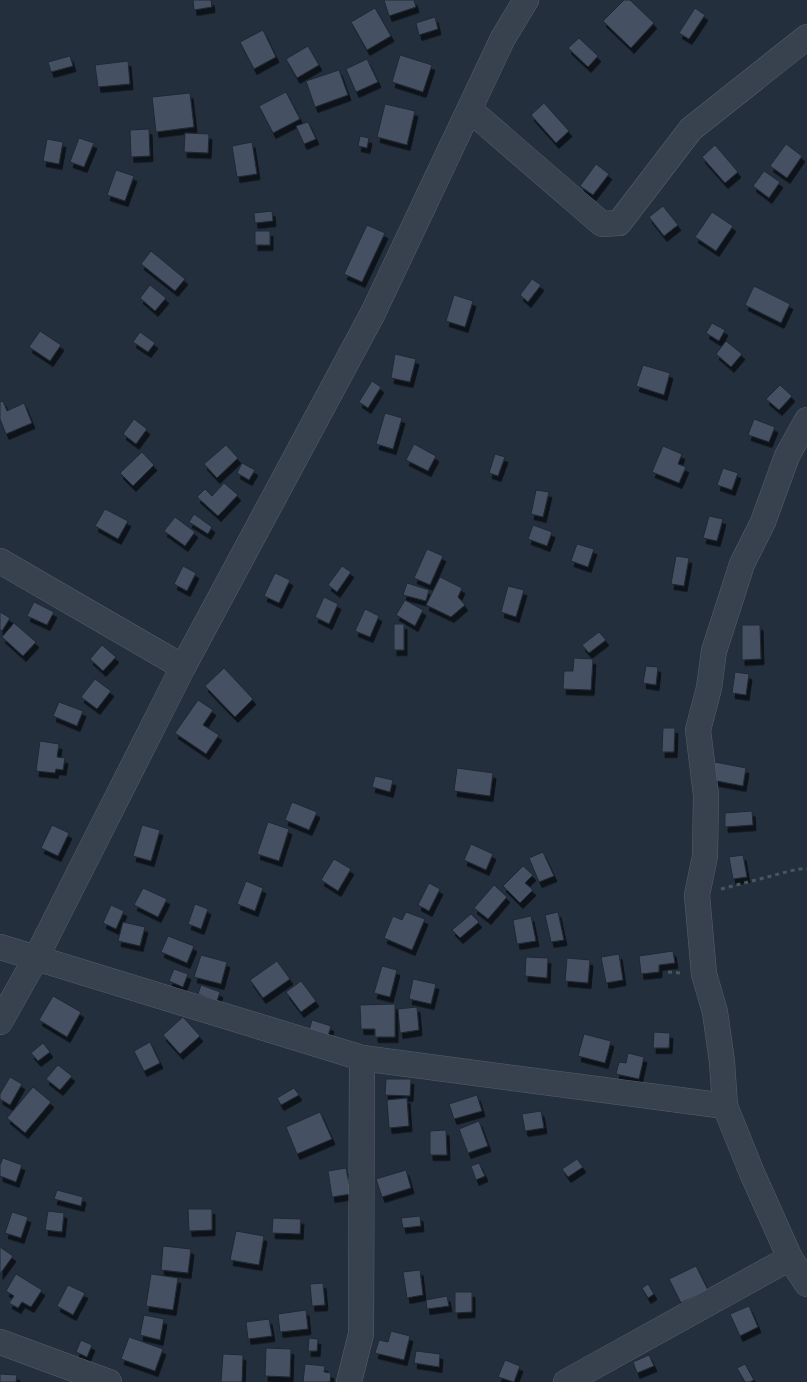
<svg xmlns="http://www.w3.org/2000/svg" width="807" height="1382" viewBox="0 0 807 1382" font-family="'DM Sans',sans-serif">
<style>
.building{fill:#455162;stroke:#1f2835;filter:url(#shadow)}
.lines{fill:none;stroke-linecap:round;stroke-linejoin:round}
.minor-casing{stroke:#565f6c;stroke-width:26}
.path{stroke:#44595c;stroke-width:3;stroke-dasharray:4 4;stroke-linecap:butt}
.minor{stroke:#38414e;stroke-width:25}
</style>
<defs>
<filter id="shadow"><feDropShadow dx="3" dy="5.5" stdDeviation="0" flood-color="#0009"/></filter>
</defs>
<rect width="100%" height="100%" fill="#242f3e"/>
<g class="building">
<polygon points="193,0 211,0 212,7 194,10"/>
<polygon points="384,0 414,0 416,7 389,16"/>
<polygon points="624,0 630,0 654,23 631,48 603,21"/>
<polygon points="375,8 391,36 367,50 351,22"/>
<polygon points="695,8 705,15 689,39 679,33"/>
<polygon points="435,17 438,29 419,35 416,23"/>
<polygon points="263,30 276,57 254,69 240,42"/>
<polygon points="579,38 598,56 588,67 568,48"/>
<polygon points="308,46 319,65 297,78 286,59"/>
<polygon points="400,55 432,65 423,92 392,82"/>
<polygon points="70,56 73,66 51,72 48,62"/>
<polygon points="367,59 378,82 356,92 346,69"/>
<polygon points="128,61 130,84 98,87 95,65"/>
<polygon points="339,70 348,95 315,107 306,81"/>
<polygon points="286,92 300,119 273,133 259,106"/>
<polygon points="190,93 194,127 156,132 152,97"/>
<polygon points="544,103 569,131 556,143 531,115"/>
<polygon points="385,104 415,111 407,145 377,137"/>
<polygon points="308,122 316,139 304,144 296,126"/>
<polygon points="149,129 150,156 131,157 130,130"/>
<polygon points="185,133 209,134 208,153 184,152"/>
<polygon points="360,136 369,138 367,148 358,146"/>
<polygon points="79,138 94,143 84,167 70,162"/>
<polygon points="47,139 63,142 59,164 43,161"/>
<polygon points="252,142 257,174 237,177 232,146"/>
<polygon points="786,144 802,156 787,178 770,166"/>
<polygon points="715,145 738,172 725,183 702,157"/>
<polygon points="596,164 609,174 593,195 580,186"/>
<polygon points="116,170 134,176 125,201 107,195"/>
<polygon points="764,171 780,182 769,198 753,186"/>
<polygon points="663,206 678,225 664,236 649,217"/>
<polygon points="272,211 273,221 255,223 254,213"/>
<polygon points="712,212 733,226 716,251 695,237"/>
<polygon points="367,225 385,233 362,282 344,274"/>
<rect x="255" y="231" width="15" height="14"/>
<polygon points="151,251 185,279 175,291 141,264"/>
<polygon points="532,279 541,285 528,302 520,295"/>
<polygon points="150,285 166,298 155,311 140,298"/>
<polygon points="754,286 790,304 781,323 745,305"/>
<polygon points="454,295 473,301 465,327 446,321"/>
<polygon points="712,323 725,330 719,341 706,333"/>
<polygon points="40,331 61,345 50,361 29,347"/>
<polygon points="140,332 155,343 148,352 133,342"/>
<polygon points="726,341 742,354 731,367 716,354"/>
<polygon points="395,354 416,359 410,382 391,378"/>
<polygon points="643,365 670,373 664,395 636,386"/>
<polygon points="372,381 381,387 368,408 359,402"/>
<polygon points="780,385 792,396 779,410 766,399"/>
<polygon points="3,401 7,411 24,403 32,423 6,434 0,419 0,402"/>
<polygon points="385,413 402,418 393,449 376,444"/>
<polygon points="134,419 147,429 136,444 123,434"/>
<polygon points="754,419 775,427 769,442 748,435"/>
<polygon points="414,444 436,456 428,471 406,460"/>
<polygon points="226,445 238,458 217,478 204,464"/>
<polygon points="663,446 682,454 678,464 686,467 679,483 652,472"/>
<polygon points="142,452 154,465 133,486 120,473"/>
<polygon points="495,454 505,457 498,476 489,473"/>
<polygon points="242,463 255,470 249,480 237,473"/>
<polygon points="723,468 738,473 732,490 717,485"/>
<polygon points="224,483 238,495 218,516 197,497 205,489 212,496"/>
<polygon points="536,490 549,492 543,517 531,514"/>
<polygon points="105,509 128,521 118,539 95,526"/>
<polygon points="194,514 212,527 208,534 189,522"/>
<polygon points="709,516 723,519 717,541 703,538"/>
<polygon points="175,517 195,532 185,546 164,531"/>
<polygon points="533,525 552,532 547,546 528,539"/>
<polygon points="577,544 594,549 588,567 571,561"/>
<polygon points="427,549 443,556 430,585 414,578"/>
<polygon points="676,556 689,558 684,586 671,584"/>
<polygon points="183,566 196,573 187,591 174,584"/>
<polygon points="342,566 351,572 337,592 328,585"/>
<polygon points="275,573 290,580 279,603 264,596"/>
<polygon points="440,577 462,588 458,597 465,605 451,617 426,605"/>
<polygon points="407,583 429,590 426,601 403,595"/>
<polygon points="508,586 524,590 516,617 501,612"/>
<polygon points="324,597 338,604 329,624 315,617"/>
<polygon points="405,600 423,610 415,626 396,615"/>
<polygon points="34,602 54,612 47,625 27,616"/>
<polygon points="365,609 379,616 370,637 355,631"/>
<polygon points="0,612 10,618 2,631 0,630"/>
<polygon points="14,623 36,642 23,656 2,637"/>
<rect x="394" y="624" width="10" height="26"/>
<polygon points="742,625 760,625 761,659 742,660"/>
<polygon points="599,632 606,640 589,653 582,645"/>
<polygon points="102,645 116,657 103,671 90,659"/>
<polygon points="574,658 593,659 591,690 563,689 564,671 573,671"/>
<polygon points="646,666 658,667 656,685 643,683"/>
<polygon points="224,668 253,699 235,717 205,686"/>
<polygon points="735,672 749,674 746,695 732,693"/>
<polygon points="95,679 111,691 97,709 81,697"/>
<polygon points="198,700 213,710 203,725 219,735 206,754 175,733"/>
<polygon points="59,702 83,711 77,726 53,716"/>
<polygon points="663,728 675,728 674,752 662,752"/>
<polygon points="40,741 59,744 57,757 65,758 63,770 56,769 55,773 36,771"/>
<polygon points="715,762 746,768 743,786 712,780"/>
<polygon points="457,768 493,773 490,796 454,791"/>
<polygon points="375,776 393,780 390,792 372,787"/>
<polygon points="292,802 317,812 309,830 285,820"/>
<polygon points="752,811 753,825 725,827 725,813"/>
<polygon points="268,822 289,829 279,861 257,854"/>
<polygon points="52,825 69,833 58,856 41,848"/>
<polygon points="142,825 160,830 151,861 133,856"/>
<polygon points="471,844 493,854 486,870 464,860"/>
<polygon points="543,852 554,876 539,882 529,858"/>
<polygon points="743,855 747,877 733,879 729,857"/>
<polygon points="334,859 351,869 338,891 321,880"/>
<polygon points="523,866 533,875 525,883 533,890 520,903 503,886"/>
<polygon points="246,881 263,888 255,911 237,904"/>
<polygon points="429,883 440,889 429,911 418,905"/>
<polygon points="494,885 507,897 488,919 474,908"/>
<polygon points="143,888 167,899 158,917 134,905"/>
<polygon points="195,904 208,909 201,929 188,924"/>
<polygon points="111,905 124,911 116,929 103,923"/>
<polygon points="406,912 425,919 412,950 384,938 393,916 402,920"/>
<polygon points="558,912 564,940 551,942 545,915"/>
<polygon points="471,914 479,922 460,938 452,930"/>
<polygon points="531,916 536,941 517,944 513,920"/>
<polygon points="123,922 145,927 140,946 118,941"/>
<polygon points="168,936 194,946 187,963 161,952"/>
<polygon points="673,951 675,963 659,965 659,972 641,974 639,956"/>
<polygon points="619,954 623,980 606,983 601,957"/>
<polygon points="201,955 227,962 221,984 194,977"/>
<polygon points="526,957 548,958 547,978 525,976"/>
<polygon points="567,958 590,960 588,983 565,981"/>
<polygon points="277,961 290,979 263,998 250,980"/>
<polygon points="382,966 397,970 390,997 374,993"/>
<polygon points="174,969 188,974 183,987 169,981"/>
<polygon points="413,979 436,984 431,1004 409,999"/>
<polygon points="301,981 316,1001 301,1012 286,992"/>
<polygon points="201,985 220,992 217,1001 198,994"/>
<polygon points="53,996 81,1012 67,1037 39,1020"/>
<polygon points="395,1004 395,1037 375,1037 375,1029 361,1029 360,1005"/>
<polygon points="417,1007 419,1030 400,1033 398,1009"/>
<polygon points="183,1017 200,1036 180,1054 163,1035"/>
<polygon points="312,1020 331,1026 328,1036 309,1031"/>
<polygon points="654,1032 670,1033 669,1048 653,1048"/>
<polygon points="584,1034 611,1041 605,1063 578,1056"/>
<polygon points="150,1042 160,1063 144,1071 134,1051"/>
<polygon points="43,1043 50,1052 38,1061 31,1053"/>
<polygon points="628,1053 644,1057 639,1079 616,1074 619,1062 626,1063"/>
<polygon points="58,1065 72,1076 60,1090 46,1079"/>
<polygon points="10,1077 22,1084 10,1105 0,1099 0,1094"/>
<polygon points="386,1079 411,1079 410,1096 385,1095"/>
<polygon points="33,1087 51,1102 25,1133 7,1118"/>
<polygon points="294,1088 299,1095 281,1105 277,1098"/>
<polygon points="477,1095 482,1111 454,1119 449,1104"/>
<polygon points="407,1098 409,1126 389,1128 387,1100"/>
<polygon points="541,1111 544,1128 525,1131 522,1114"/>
<polygon points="320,1112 332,1139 297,1154 286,1127"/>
<polygon points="479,1121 488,1146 468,1153 459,1129"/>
<polygon points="446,1130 447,1155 430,1155 430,1131"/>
<polygon points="3,1158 22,1165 16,1182 0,1176 0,1165"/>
<polygon points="577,1159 583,1167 568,1177 562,1169"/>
<polygon points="479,1163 485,1176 476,1180 471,1166"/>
<polygon points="346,1168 351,1194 332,1197 328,1171"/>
<polygon points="406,1170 411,1188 382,1197 376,1179"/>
<polygon points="57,1190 83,1197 81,1206 54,1199"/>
<polygon points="188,1209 212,1209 212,1230 189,1231"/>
<polygon points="48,1211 64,1213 62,1232 45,1230"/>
<polygon points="12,1212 28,1217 21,1238 5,1233"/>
<polygon points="420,1216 421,1226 403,1228 401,1218"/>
<polygon points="273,1218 301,1219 300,1234 272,1233"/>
<polygon points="236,1231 264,1236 259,1265 230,1260"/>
<polygon points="163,1246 191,1249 188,1273 161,1270"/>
<polygon points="0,1247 13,1256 0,1274"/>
<polygon points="696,1266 708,1290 681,1303 669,1279"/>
<polygon points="420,1270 423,1295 407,1298 403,1272"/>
<polygon points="16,1274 42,1290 31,1307 22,1302 18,1308 9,1303 14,1296 6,1291"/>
<polygon points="151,1274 178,1278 173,1310 146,1306"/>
<polygon points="323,1283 325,1305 312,1306 310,1284"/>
<polygon points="648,1284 654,1294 648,1298 642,1288"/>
<polygon points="68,1285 85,1293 73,1315 57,1306"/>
<polygon points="455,1292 472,1292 472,1312 455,1313"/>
<polygon points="447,1296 449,1306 427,1309 426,1300"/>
<polygon points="749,1306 758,1327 740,1336 730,1314"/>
<polygon points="306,1310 308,1329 280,1332 278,1314"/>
<polygon points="144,1315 164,1319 160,1340 140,1335"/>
<polygon points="269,1319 272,1336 248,1339 246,1322"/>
<polygon points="391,1331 410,1336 404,1360 375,1353 379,1340 388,1342"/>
<polygon points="129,1337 163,1349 155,1371 121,1359"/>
<polygon points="309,1338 318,1339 317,1351 308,1351"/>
<polygon points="81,1340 92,1345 87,1357 76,1352"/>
<polygon points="266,1348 291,1349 290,1377 265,1376"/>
<polygon points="416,1351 440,1354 439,1367 414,1363"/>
<polygon points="223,1354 243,1355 242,1382 221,1382"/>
<polygon points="649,1355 654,1366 637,1373 633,1362"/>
<polygon points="505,1360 520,1366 514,1382 498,1377"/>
<polygon points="305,1364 325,1366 324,1372 331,1373 330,1382 303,1382"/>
<polygon points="745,1364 754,1380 750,1382 745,1382 737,1368"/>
<polygon points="0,1374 17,1375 16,1382 0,1382"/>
</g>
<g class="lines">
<defs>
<g id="minor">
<polyline points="470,110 602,224 619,223 691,129 807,37"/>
<polyline points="807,420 787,456 763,522 742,564 714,651 709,688 698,730 706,795 705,856 697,895 704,974 715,1012 722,1062 725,1106 752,1173 790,1258 807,1284"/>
<polyline points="0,561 183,667"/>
<polyline points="0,947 362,1058 725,1106"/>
<polyline points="0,1022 36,958 183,667 373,313 503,38 526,0"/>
<polyline points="0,1342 109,1382"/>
<polyline points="349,1382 361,1334 362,1058"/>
<polyline points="566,1382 790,1258"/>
</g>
</defs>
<use href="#minor" class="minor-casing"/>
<g class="path">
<polyline points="721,889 798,869 807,869"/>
<polyline points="668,972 681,973"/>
</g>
<use href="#minor" class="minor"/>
</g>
</svg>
